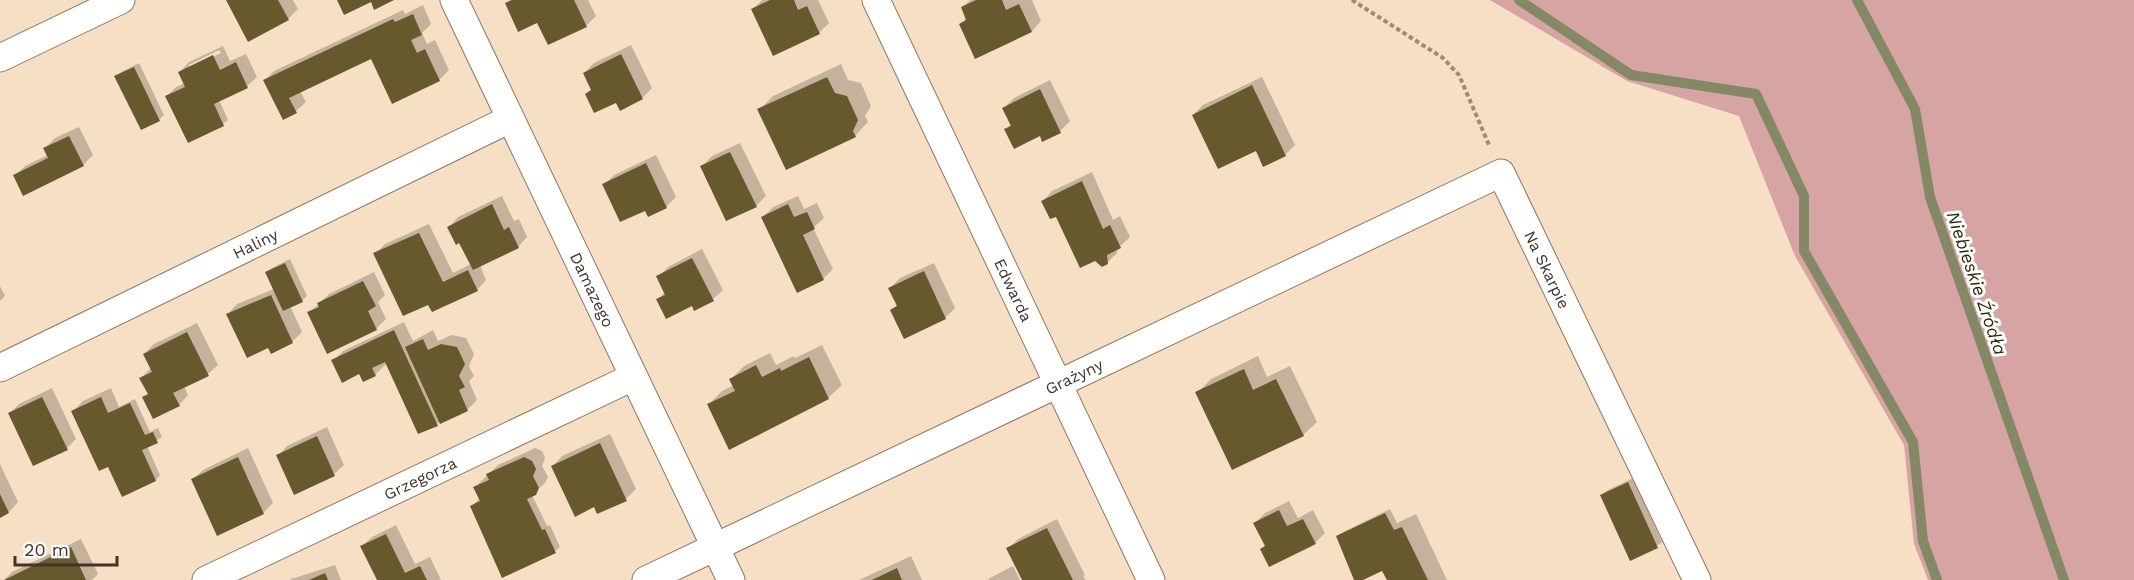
<svg xmlns="http://www.w3.org/2000/svg" width="2134" height="580" viewBox="0 0 2134 580" font-family="'Work Sans',sans-serif">
<style>
.green{fill:#d6a4a3}
.shadow{fill:#0003;fill-rule:evenodd}
.lines{fill:none;stroke-linecap:round;stroke-linejoin:round}
.stream{stroke:#848865;stroke-width:10}
.building{fill:#66592e}
.minor-casing{stroke:#8d7760;stroke-width:29}
.path{stroke:#9c8b79;stroke-width:4;stroke-dasharray:4.5 3;stroke-linecap:butt}
.minor{stroke:#fff;stroke-width:27}
.labels{text-anchor:middle;dominant-baseline:central;stroke-width:6;stroke-linejoin:round;paint-order:stroke}
.street-label{font-size:16px;fill:#3f352b;stroke:#fff}
.water-label{font-size:18px;font-style:italic;fill:#272d08;stroke:#fff}
</style>
<rect width="100%" height="100%" fill="#f7dfc5"/>
<polygon class="green" points="1490,0 2134,0 2134,580 1928,580 1914,544 1904,445 1795,256 1739,116 1627,81"/>
<g class="shadow">
<polygon points="228,0 293,0 298,9 288,19"/>
<polygon points="510,0 588,0 596,16 586,26 538,21 507,4"/>
<polygon points="762,0 818,0 829,23 819,33 753,9"/>
<polygon points="970,0 1032,0 1041,21 1032,31 961,24 967,18 963,7"/>
<polygon points="423,5 431,24 422,33 427,44 435,40 449,70 439,80 372,57 300,91 306,102 296,111 264,81 274,71 403,10 405,14"/>
<polygon points="631,45 652,88 642,98 617,101 586,94 592,89 584,73 594,63"/>
<path d="M223,46L230,61L246,54L257,77L247,86L219,100L228,120L223,124L188,141L167,96L176,87L185,83L180,72L189,62ZM219,50L221,53L189,68V65Z"/>
<polygon points="139,63 164,115 159,120 116,77 121,72"/>
<polygon points="841,64 848,80 861,83 871,106 865,116 868,122 855,136 759,110 773,96"/>
<polygon points="1262,77 1295,145 1285,155 1256,149 1193,115 1203,105"/>
<polygon points="1050,80 1070,121 1060,131 1043,140 1040,134 1006,129 1011,124 1004,108 1014,98"/>
<polygon points="79,127 93,155 83,165 15,176 25,166 48,155 45,148 55,138"/>
<polygon points="740,143 766,196 756,206 702,166 712,156"/>
<polygon points="656,155 676,197 666,207 649,215 646,209 604,185 614,175"/>
<polygon points="1092,172 1113,220 1120,216 1130,237 1117,249 1117,253 1107,263 1043,201 1052,191"/>
<polygon points="502,196 514,221 519,219 527,237 518,247 480,265 486,280 477,290 429,303 375,254 385,244 429,224 453,273 471,264 460,241 449,227 458,217"/>
<polygon points="798,196 804,209 817,203 824,218 813,228 833,269 823,279 763,217 773,207"/>
<polygon points="702,249 723,290 713,299 693,304 658,299 665,292 658,277 668,267"/>
<polygon points="290,259 307,296 302,301 290,306 302,332 292,342 269,346 228,314 237,304 274,289 267,272 272,268"/>
<polygon points="934,263 955,308 945,318 892,310 897,305 890,288 900,278"/>
<polygon points="374,272 385,295 378,302 386,319 376,329 309,313 329,294"/>
<polygon points="0,286 5,296 0,301"/>
<polygon points="404,322 413,341 433,330 438,341 452,335 466,338 474,354 469,366 474,376 469,381 477,400 467,410 440,421 437,424 387,363 375,375 360,372 333,361 343,351"/>
<polygon points="197,323 218,365 208,374 184,386 188,395 179,405 144,398 149,393 141,378 151,368 144,354 154,344"/>
<polygon points="822,345 842,385 828,398 709,404 722,391 734,385 731,379 744,366 770,353 776,365 794,356 795,358"/>
<polygon points="1258,356 1267,377 1290,366 1317,422 1303,435 1197,393 1211,379"/>
<polygon points="52,388 76,439 67,448 9,414 19,404"/>
<polygon points="111,388 119,407 135,399 150,432 158,428 162,437 147,446 160,475 156,480 123,495 115,462 73,411 83,401"/>
<polygon points="327,427 344,465 334,474 295,493 278,456 287,446"/>
<polygon points="610,434 636,489 626,499 595,505 553,466 562,456"/>
<polygon points="248,448 273,503 263,513 193,479 203,470"/>
<polygon points="535,448 542,451 545,458 542,466 548,477 545,483 532,495 547,526 550,525 560,547 555,551 503,576 472,506 480,498 475,487 498,465"/>
<polygon points="0,464 18,502 9,512 0,516"/>
<polygon points="1633,478 1662,542 1657,546 1601,496 1606,491"/>
<polygon points="1289,501 1298,518 1313,510 1325,533 1315,543 1261,549 1266,545 1255,523 1265,513"/>
<polygon points="1390,509 1397,523 1416,514 1447,580 1388,580 1383,569 1356,580 1338,536 1343,532"/>
<polygon points="1057,519 1085,575 1083,576 1086,580 1024,580 1008,549 1018,539"/>
<polygon points="396,525 415,564 430,557 441,580 378,580 362,546 372,537"/>
<polygon points="81,539 98,574 92,580 4,580 12,572"/>
<polygon points="911,556 922,580 859,580"/>
<polygon points="335,565 341,580 290,580 291,579"/>
<polygon points="1013,566 1020,580 988,580 990,578"/>
</g>
<g class="lines">
<g class="stream">
<polyline points="1519,0 1631,75 1756,94 1804,196 1804,251 1913,442 1923,541 1937,580"/>
<polyline points="1857,0 1915,109 1930,197 2064,580"/>
</g>
</g>
<g class="building">
<polygon points="226,0 278,0 289,20 248,42"/>
<polygon points="337,0 394,0 374,10 371,2 344,15"/>
<polygon points="512,0 574,0 587,27 548,45 537,23 518,32 505,3"/>
<polygon points="770,0 794,0 798,10 807,6 820,34 773,56 751,9"/>
<polygon points="976,0 1002,0 1006,10 1019,4 1032,32 975,59 959,24 966,20 961,7"/>
<polygon points="413,14 422,35 411,40 417,53 425,49 440,81 392,104 371,59 289,98 297,113 283,120 263,80 393,19 395,22"/>
<polygon points="621,54 643,99 620,111 616,103 594,113 585,94 591,90 583,73"/>
<polygon points="213,55 220,70 236,62 248,88 214,104 224,126 188,143 165,96 185,87 178,72"/>
<polygon points="134,67 160,121 141,130 114,76"/>
<polygon points="827,77 835,93 847,96 858,120 853,131 856,137 786,170 757,109"/>
<polygon points="1252,85 1286,156 1263,167 1256,151 1218,169 1192,115"/>
<polygon points="1040,89 1061,133 1042,142 1040,136 1014,149 1004,129 1011,126 1002,108"/>
<polygon points="69,136 84,166 23,196 13,175 48,158 43,148"/>
<polygon points="730,152 757,207 726,221 700,166"/>
<polygon points="646,163 667,208 648,217 645,211 620,222 602,184"/>
<polygon points="1082,181 1103,229 1110,225 1121,248 1107,255 1108,264 1102,267 1095,261 1080,268 1056,217 1050,219 1041,201"/>
<polygon points="492,204 504,230 509,227 519,248 473,270 459,243 456,245 447,227"/>
<polygon points="788,204 794,217 807,212 815,229 803,235 824,280 797,293 761,217"/>
<polygon points="419,233 443,282 468,270 478,291 432,312 428,305 403,316 373,253"/>
<polygon points="692,258 714,301 694,311 692,306 666,319 656,299 665,295 656,276"/>
<polygon points="285,263 303,302 283,311 265,272"/>
<polygon points="924,271 946,319 904,339 890,310 897,306 888,288"/>
<polygon points="363,281 376,306 368,311 377,330 327,354 307,312 319,307 317,303"/>
<polygon points="271,295 293,343 271,354 268,348 247,358 226,314"/>
<polygon points="394,330 438,426 418,434 385,362 372,368 376,376 363,382 359,374 342,383 331,360"/>
<polygon points="187,332 209,376 173,393 180,406 153,419 142,397 148,394 139,378 152,372 143,354"/>
<polygon points="423,339 428,350 441,344 457,347 465,364 459,376 465,387 459,390 468,411 440,424 405,347"/>
<polygon points="809,357 829,399 729,450 707,404 735,391 729,379 756,365 762,377 780,368 781,371"/>
<polygon points="1244,369 1253,390 1276,379 1304,436 1232,470 1195,392"/>
<polygon points="42,397 68,450 33,466 8,413"/>
<polygon points="101,397 108,413 130,403 145,435 153,432 158,443 142,450 156,481 122,497 108,467 99,471 71,411"/>
<polygon points="317,436 335,476 294,495 276,455"/>
<polygon points="600,443 627,501 597,514 594,507 575,517 551,466"/>
<polygon points="238,457 264,514 217,536 191,479"/>
<polygon points="524,457 532,461 536,469 533,476 539,488 536,495 527,499 542,530 545,529 556,553 502,578 470,506 480,501 473,487 489,480 486,474"/>
<polygon points="1628,482 1658,548 1630,561 1600,495"/>
<polygon points="0,494 9,513 0,518"/>
<polygon points="1279,510 1287,526 1303,519 1316,544 1269,567 1260,549 1265,546 1253,523"/>
<polygon points="1385,513 1394,530 1402,527 1428,580 1387,580 1382,571 1363,580 1354,580 1336,536"/>
<polygon points="1047,528 1073,580 1022,580 1006,548"/>
<polygon points="386,534 405,573 420,566 427,580 377,580 360,546"/>
<polygon points="71,547 86,580 4,580"/>
<polygon points="897,568 902,580 872,580"/>
<polygon points="325,573 328,580 309,580"/>
</g>
<g class="lines">
<defs>
<g id="minor">
<path id="s1" d="M454,0L731,580"/>
<path id="s2" d="M876,0L1151,580"/>
<polyline points="0,58 121,0"/>
<path id="s3" d="M0,368L510,119"/>
<path id="s4" d="M206,580L633,377"/>
<path id="s5" d="M646,580L1501,173L1697,580"/>
</g>
</defs>
<use href="#minor" class="minor-casing"/>
<polyline class="path" points="1352,0 1443,58 1459,75 1489,145"/>
<use href="#minor" class="minor"/>
</g>
<g class="labels">
<g class="street-label">
<text stroke="none"><textPath href="#s3" startOffset="284">Haliny</textPath></text>
<text stroke="none"><textPath href="#s5" startOffset="1054">Na Skarpie</textPath></text>
<text stroke="none"><textPath href="#s1" startOffset="321">Damazego</textPath></text>
<text stroke="none"><textPath href="#s2" startOffset="321">Edwarda</textPath></text>
<text stroke="none"><textPath href="#s5" startOffset="474">Grażyny</textPath></text>
<text stroke="none"><textPath href="#s4" startOffset="237">Grzegorza</textPath></text>
</g>
<g class="water-label">
<text transform="translate(1977 283) rotate(71)">Niebieskie Źródła</text>
</g>
</g>
<path d="M15 556v9h102v-9" fill="none" stroke="#3f352b" stroke-width="3"/>
<text x="24" y="556" font-size="18" fill="#3f352b" stroke="#ffffff" stroke-width="4.5" paint-order="stroke">20 m</text>
</svg>
